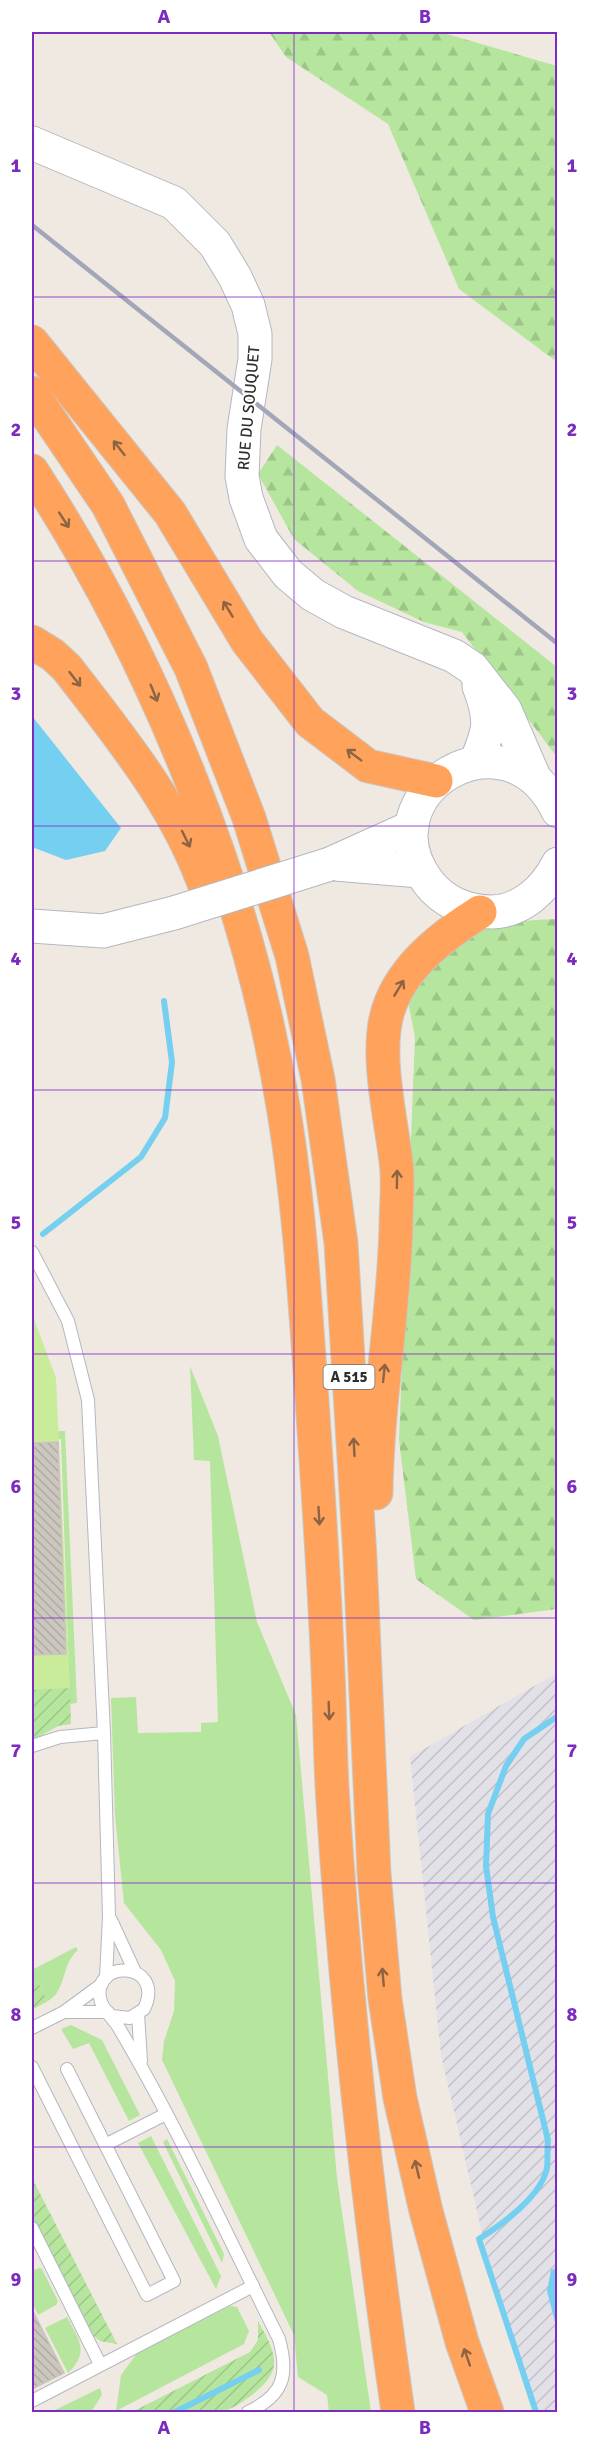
<svg xmlns="http://www.w3.org/2000/svg" width="589" height="2444" viewBox="0 0 589 2444" font-family="Signika,sans-serif">
<style>
.industrial{fill:url(#industrial-furrows)}
.grass{fill:#b6e59e}
.forest{fill:url(#forest-firs)}
.garden{fill:url(#garden-furrows)}
.pitch{fill:#c9ec9a}
.water{fill:#75cff0}
.lines{fill:none;stroke-linecap:round;stroke-linejoin:round}
.stream{stroke:#75cff0;stroke-width:6}
.building{fill:url(#building-back-hatch);stroke:#cbc5ba;stroke-width:1.5}
.lane-casing{stroke:#b4b7c1;stroke-width:14}
.secondary-casing{stroke:#b4b7c1;stroke-width:35}
.highway-casing{stroke:#c9c9c9;stroke-width:35}
.lane{stroke:#fff;stroke-width:12}
.secondary{stroke:#fff;stroke-width:33}
.highway{stroke:#ffa35c;stroke-width:33}
.rail{stroke:#a3a6b8;stroke-width:4.5}
.secondary-bridge-casing{stroke:#b4b7c1;stroke-width:35;stroke-linecap:butt}
.secondary-bridge{stroke:#fff;stroke-width:33}
.oneway{stroke:#8c6343}
.grid{fill:none;stroke:#7b2cbf;stroke-width:1.5;stroke-opacity:0.55}
.labels{text-anchor:middle;dominant-baseline:central;stroke-width:4.5;stroke-linejoin:round;paint-order:stroke}
.shield{fill:#fff;stroke:#6d6d6d;stroke-width:1.5}
.shield-label{font-size:15px;font-weight:bold;fill:#2e2e2e}
.street-label{font-size:16px;fill:#2e2e2e;stroke:#fff}
.neatline{fill:none;stroke:#7b2cbf;stroke-width:2}
.grid-label{font-size:20px;text-anchor:middle;font-weight:bold;fill:#7b2cbf}
</style>
<defs>
<pattern id="industrial-furrows" width="10" height="10" patternUnits="userSpaceOnUse" patternTransform="scale(1.5)"><rect width="10" height="10" fill="#e3e1e8"/><path d="M-1 1l2-2M0 10L10 0M9 11l2-2" fill="none" stroke="#c3c1c7"/></pattern>
<pattern id="forest-firs" width="22" height="20" patternUnits="userSpaceOnUse" patternTransform="scale(1.5)"><rect width="22" height="20" fill="#b6e59e"/><path d="M5 1l3.5 6h-7zM16 11l3.5 6h-7z" fill="#9dc588"/></pattern>
<pattern id="garden-furrows" width="10" height="10" patternUnits="userSpaceOnUse" patternTransform="scale(1.5)"><rect width="10" height="10" fill="#b6e59e"/><path d="M-1 1l2-2M0 10L10 0M9 11l2-2" fill="none" stroke="#9dc588"/></pattern>
<pattern id="building-back-hatch" width="6" height="6" patternUnits="userSpaceOnUse" patternTransform="scale(1.5)"><rect width="6" height="6" fill="#cbc7bf"/><path d="M-1 5l2 2M0 0l6 6M5-1l2 2" fill="none" stroke="#afaba4"/></pattern>
</defs>
<rect width="100%" height="100%" fill="#efe9e1"/>
<polygon class="industrial" points="557,1673 557,2412 535,2412 486,2250 441,2055 410,1757"/>
<g class="grass">
<polygon points="190,1366 218,1436 257,1622 296,1715 337,2178 371,2412 329,2412 327,2395 298,2377 294,2335 162,2060 164,2041 174,2011 175,1981 161,1950 124,1903 115,1815 111,1698 136,1697 138,1733 201,1732 201,1723 218,1722 210,1461 194,1460"/>
<polygon points="65,1431 77,1703 70,1704 61,1439 32,1439 32,1432"/>
<path d="M76,1947L78,1950C61,1964 67,1990 48,2001L38,1982L32,1985V1970Z"/>
<polygon points="71,2025 102,2040 140,2115 129,2121 89,2043 73,2049 61,2029"/>
<polygon points="151,2136 221,2276 216,2289 138,2143"/>
<polygon points="167,2139 224,2254 222,2263 163,2142"/>
<polygon points="39,2268 42,2269 58,2301 56,2305 38,2315 32,2302 32,2271"/>
<polygon points="230,2306 237,2307 249,2331 244,2344 116,2411 121,2375 138,2352"/>
<path d="M67,2317C79,2340 90,2352 68,2373L45,2328Z"/>
<polygon points="100,2388 102,2395 91,2412 51,2412"/>
</g>
<g class="forest">
<polygon points="269,32 440,32 557,66 557,362 459,289 388,124 286,57"/>
<polygon points="277,445 557,667 557,757 462,632 424,622 358,591 294,539 258,474"/>
<path d="M557,919V1609L474,1620L416,1579L399,1440L415,1037L408,1002C417,988 424,970 435,958C465,923 516,921 557,919Z"/>
</g>
<g class="garden">
<polygon points="69,1657 71,1724 58,1726 32,1741 32,1659"/>
<polygon points="38,1982 48,2001 32,2010 32,1985"/>
<polygon points="32,2178 117,2344 100,2341 89,2332 32,2218"/>
<path d="M258,2321C276,2353 285,2370 252,2395C244,2401 230,2411 219,2412C196,2417 157,2413 132,2412L250,2352L258,2340Z"/>
</g>
<polygon class="pitch" points="32,1314 56,1378 70,1688 32,1690"/>
<g class="water">
<polygon points="32,716 121,828 105,851 66,860 32,847"/>
<polygon points="557,2268 557,2330 547,2291 551,2270"/>
</g>
<g class="lines">
<g class="stream">
<polyline points="43,1234 141,1157 165,1118 172,1062 164,1001"/>
<polyline points="175,2412 259,2370"/>
<path d="M536,2412L479,2239C502,2224 541,2197 547,2168C548,2160 547,2149 548,2140L493,1917L486,1866L488,1814L506,1766L524,1739L558,1716"/>
</g>
</g>
<g class="building">
<polygon points="58,1442 66,1654 32,1655 32,1443"/>
<polygon points="32,2309 64,2373 32,2389"/>
</g>
<g class="lines">
<defs>
<g id="lane">
<polyline points="32,1252 68,1321 88,1400 104,1733 109,1916 106,1978"/>
<polyline points="32,1746 60,1737 104,1733"/>
<polyline points="111,1920 135,1972"/>
<polyline points="64,2012 108,2012"/>
<polyline points="138,2014 141,2061"/>
<path d="M112,2016L130,2018L144,2009C167,1960 88,1958 101,2002C104,2011 114,2019 119,2028C178,2128 227,2235 279,2339C289,2375 284,2395 248,2412"/>
<polyline points="32,2028 64,2012 102,1984"/>
<polyline points="32,2067 147,2295 174,2281 67,2069"/>
<polyline points="105,2145 166,2114"/>
<polyline points="32,2228 100,2364"/>
<polyline points="32,2401 253,2286"/>
</g>
<g id="secondary">
<polyline points="32,143 174,203 215,244 235,277 248,305 255,334 255,359 244,429 242,476 246,498 261,539 288,574 313,595 344,612 454,656 472,668 505,710 534,777"/>
<path d="M476,762C490,729 492,720 479,686"/>
<path d="M558,811C506,703 362,794 428,882C443,902 467,912 492,912C522,911 545,889 558,864"/>
<polyline points="330,864 412,827"/>
<polyline points="335,864 420,871"/>
<polyline points="32,926 103,931 174,913"/>
</g>
<g id="highway">
<polyline points="32,342 170,513 247,641 310,722 368,766 436,781"/>
<polyline points="32,393 108,505 191,668 249,818 292,956 318,1079 341,1243 360,1558 374,1873 385,1999 400,2098 426,2211 462,2342 487,2412"/>
<path d="M32,471C154,658 249,891 284,1112C298,1198 304,1285 310,1372C317,1472 324,1572 328,1673C330,1716 330,1760 333,1803C346,2007 369,2211 398,2412"/>
<path d="M32,642L53,655L67,668C121,738 178,807 207,892"/>
<path d="M376,1493C377,1403 394,1315 396,1226C396,1205 399,1183 396,1162C391,1117 373,1048 390,1005C405,964 445,934 480,912"/>
</g>
</defs>
<use href="#lane" class="lane-casing"/>
<use href="#secondary" class="secondary-casing"/>
<use href="#highway" class="highway-casing"/>
<use href="#lane" class="lane"/>
<use href="#secondary" class="secondary"/>
<use href="#highway" class="highway"/>
<polyline class="rail" points="32,225 558,644"/>
<defs>
<polyline id="secondary-bridge" points="174,913 330,864"/>
</defs>
<use href="#secondary-bridge" class="secondary-bridge-casing"/>
<use href="#secondary-bridge" class="secondary-bridge"/>
</g>
<defs><path id="oneway-shaft" d="M-6 0H5M1.5-3L5.5 0L1.5 3" fill="none" stroke-width="1.6" stroke-linecap="round" stroke-linejoin="round" transform="scale(1.5)"/></defs>
<g class="oneway">
<use href="#oneway-shaft" transform="translate(119 448) rotate(-128)"/>
<use href="#oneway-shaft" transform="translate(64 520) rotate(57)"/>
<use href="#oneway-shaft" transform="translate(228 609) rotate(-121)"/>
<use href="#oneway-shaft" transform="translate(75 679) rotate(52)"/>
<use href="#oneway-shaft" transform="translate(154 693) rotate(68)"/>
<use href="#oneway-shaft" transform="translate(354 755) rotate(-143)"/>
<use href="#oneway-shaft" transform="translate(186 839) rotate(64)"/>
<use href="#oneway-shaft" transform="translate(399 988) rotate(-59)"/>
<use href="#oneway-shaft" transform="translate(397 1179) rotate(-89)"/>
<use href="#oneway-shaft" transform="translate(384 1373) rotate(-84)"/>
<use href="#oneway-shaft" transform="translate(354 1447) rotate(-93)"/>
<use href="#oneway-shaft" transform="translate(319 1516) rotate(87)"/>
<use href="#oneway-shaft" transform="translate(329 1711) rotate(88)"/>
<use href="#oneway-shaft" transform="translate(383 1977) rotate(-95)"/>
<use href="#oneway-shaft" transform="translate(417 2169) rotate(-103)"/>
<use href="#oneway-shaft" transform="translate(467 2357) rotate(-109)"/>
</g>
<path class="grid" d="M294,32V2412M32,297H558M32,561H558M32,826H558M32,1090H558M32,1354H558M32,1618H558M32,1883H558M32,2147H558"/>
<g class="labels">
<rect class="shield" x="323.5" y="1365" width="51" height="24" rx="4.5"/>
<g class="shield-label">
<text x="349" y="1377">A 515</text>
</g>
<g class="street-label">
<text transform="translate(249 408) rotate(-85)">RUE DU SOUQUET</text>
</g>
</g>
<rect width="589" height="2444" fill="none" stroke="#ffffff" stroke-width="66"/>
<rect x="33" y="33" width="523" height="2378" class="neatline"/>
<g class="grid-label">
<text x="164" y="23">A</text>
<text x="425" y="23">B</text>
<text x="16" y="172">1</text>
<text x="572" y="172">1</text>
<text x="16" y="436">2</text>
<text x="572" y="436">2</text>
<text x="16" y="700">3</text>
<text x="572" y="700">3</text>
<text x="16" y="965">4</text>
<text x="572" y="965">4</text>
<text x="16" y="1229">5</text>
<text x="572" y="1229">5</text>
<text x="16" y="1493">6</text>
<text x="572" y="1493">6</text>
<text x="16" y="1757">7</text>
<text x="572" y="1757">7</text>
<text x="16" y="2021">8</text>
<text x="572" y="2021">8</text>
<text x="16" y="2286">9</text>
<text x="572" y="2286">9</text>
<text x="164" y="2434">A</text>
<text x="425" y="2434">B</text>
</g>
</svg>
